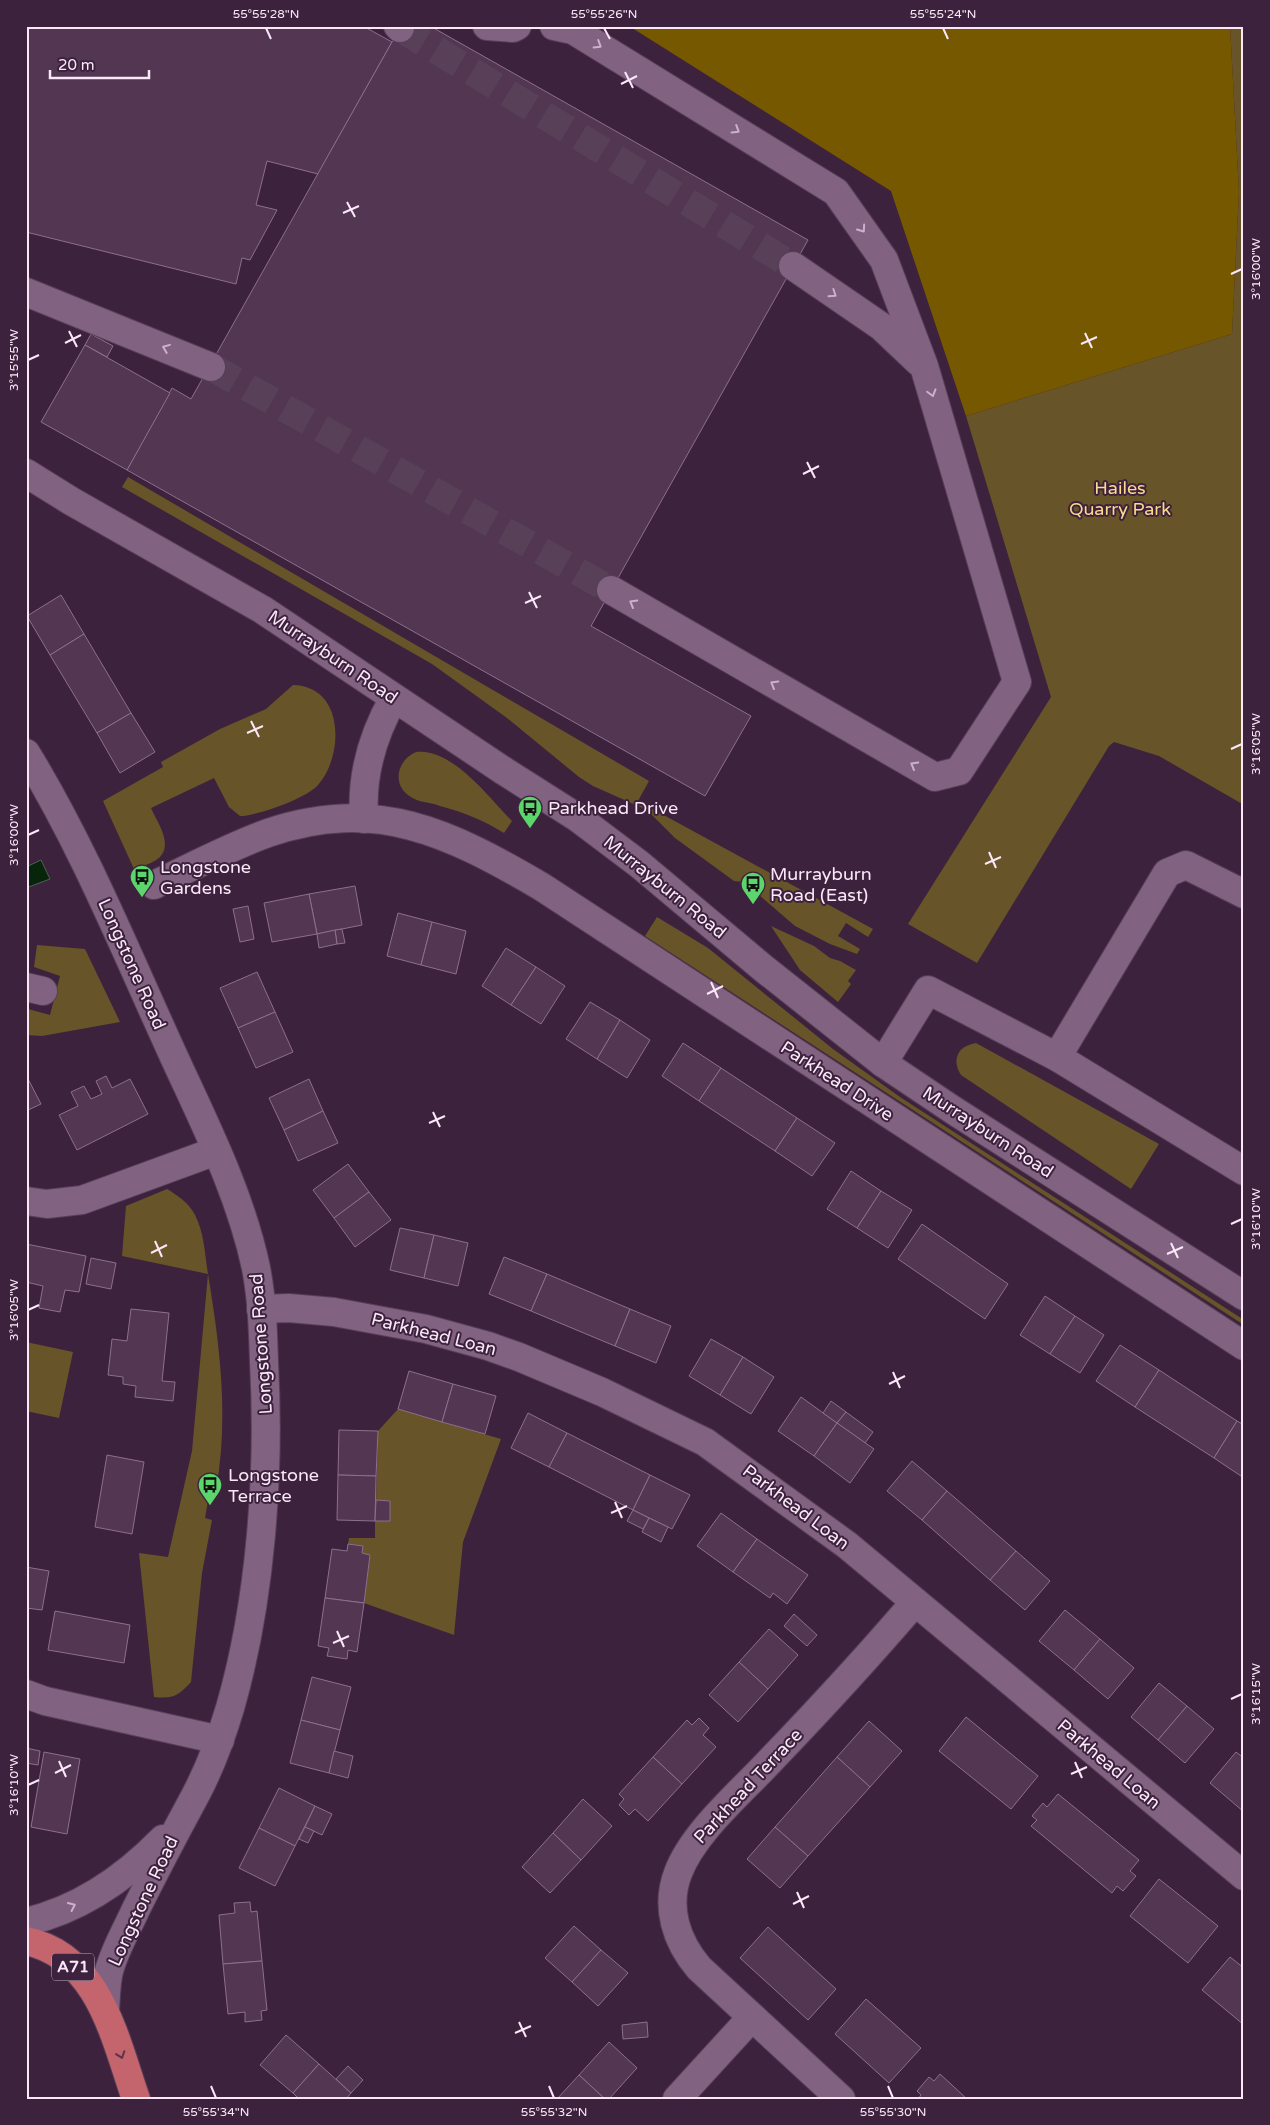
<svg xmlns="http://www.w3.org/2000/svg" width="1270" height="2125" viewBox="0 0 1270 2125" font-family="'Varela Round',sans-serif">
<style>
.green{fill:#675428}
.forest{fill:#765800}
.water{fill:#07250b;stroke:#506052}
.building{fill:#523652;stroke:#8e6f8e}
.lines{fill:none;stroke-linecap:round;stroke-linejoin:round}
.minor-tunnel{stroke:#594059;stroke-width:28;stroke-dasharray:28 14;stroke-linecap:butt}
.minor-casing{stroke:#573f57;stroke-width:30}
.major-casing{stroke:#573f57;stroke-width:30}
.minor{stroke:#816281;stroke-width:28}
.major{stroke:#c4646c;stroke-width:28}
.oneway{stroke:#cab2c9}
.oneway2{stroke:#5f3249}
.ticks{fill:none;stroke:#fae8f9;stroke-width:2}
.labels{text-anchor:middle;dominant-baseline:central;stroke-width:4;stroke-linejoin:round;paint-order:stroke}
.shield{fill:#3d223d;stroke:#c1adc1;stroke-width:1}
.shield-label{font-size:16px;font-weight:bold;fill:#fae8f9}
.park-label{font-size:18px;fill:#fcd98d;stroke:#3d223d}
.street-label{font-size:18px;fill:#fae8f9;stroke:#3d223d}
.poi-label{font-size:18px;fill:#fae8f9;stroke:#3d223d;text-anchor:start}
.neatline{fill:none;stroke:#fae8f9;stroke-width:2}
.ticks-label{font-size:12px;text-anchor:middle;fill:#fae8f9}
</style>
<rect width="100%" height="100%" fill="#3d223d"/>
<g class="green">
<polygon points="1230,26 1244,26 1244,805 1159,756 1114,742 1109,746 977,963 908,924 1051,697 966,416 1232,334 1239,192"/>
<polygon points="128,477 649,781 638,801 873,929 868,937 846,923 838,936 860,949 857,954 830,944 795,926 744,882 734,881 675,838 647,810 593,786 579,777 507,718 432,664 122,487"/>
<path d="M293,685C345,686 344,756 318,785C307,798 257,816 240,816L229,807L214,778L151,808C157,822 173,843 160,857C154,863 142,866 134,869L103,801L163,767L161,762L220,729L266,709Z"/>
<path d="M416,752C452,747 490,799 512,821L504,833C485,821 463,812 440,806C431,802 420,803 411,797C391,785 397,760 416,752Z"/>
<polygon points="657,917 708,948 833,1049 900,1097 1244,1320 1244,1325 645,936"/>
<polygon points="771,926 814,946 830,958 840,961 856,970 848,981 851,984 838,1002 800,970"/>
<polygon points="37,945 85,949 120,1022 42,1036 26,1035 28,1009 50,1015 60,976 34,967"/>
<path d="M976,1043L1159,1144L1131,1189L961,1075C951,1059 958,1046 976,1043Z"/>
<path d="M167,1189C177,1195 189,1203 195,1215C204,1232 205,1255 208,1274C220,1347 229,1417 216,1490L210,1489L205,1518L212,1520L202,1573L191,1682C178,1696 173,1699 154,1697L139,1553L168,1557L192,1451L208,1274L122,1256L126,1206Z"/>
<polygon points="26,1342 73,1352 59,1418 26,1411"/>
<polygon points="398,1409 501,1439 463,1542 454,1635 364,1603 370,1555 362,1553 362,1546 348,1544 349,1538 375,1538 375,1521 390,1521 390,1501 376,1500 378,1431"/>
</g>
<polygon class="forest" points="629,26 1230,26 1239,192 1232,334 966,416 891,191"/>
<polygon class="water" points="41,860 50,879 26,888 26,867"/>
<g class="building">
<polygon points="26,26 363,26 392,42 318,174 267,161 256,205 277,210 250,260 242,258 236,284 26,232"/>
<polygon points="401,26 430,26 808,240 591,626 751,716 705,796 127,470 172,388 191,399"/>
<polygon points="91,334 113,346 107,357 85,345"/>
<polygon points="85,345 170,393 127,470 41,422"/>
<polygon points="61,595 84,634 50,655 27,616"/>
<polygon points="84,634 131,713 97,733 50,655"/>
<polygon points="131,713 155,752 120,773 97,733"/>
<polygon points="355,886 362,925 317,934 309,894"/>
<polygon points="309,894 317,934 272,942 264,903"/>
<polygon points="248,906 254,939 240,942 233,909"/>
<polygon points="398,913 432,922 421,965 387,956"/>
<polygon points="432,922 466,931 456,974 421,965"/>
<polygon points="342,929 345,943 337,944 335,930"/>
<polygon points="335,930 337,944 319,948 317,934"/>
<polygon points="506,948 536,967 511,1005 482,986"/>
<polygon points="536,967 565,986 541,1024 511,1005"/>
<polygon points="257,972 275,1012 238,1028 220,988"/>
<polygon points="590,1002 620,1020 597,1059 566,1039"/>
<polygon points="275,1012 293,1052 256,1068 238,1028"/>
<polygon points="620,1020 650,1040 627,1078 597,1059"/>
<polygon points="683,1043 721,1068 699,1101 662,1076"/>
<polygon points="721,1068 797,1118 775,1151 699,1101"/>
<polygon points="26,1075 41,1104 26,1111"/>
<polygon points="106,1076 112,1088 130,1079 148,1114 77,1150 59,1115 78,1106 71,1092 84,1086 91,1099 102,1094 96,1081"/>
<polygon points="309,1079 323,1111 284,1130 269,1098"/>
<polygon points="323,1111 338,1143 298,1161 284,1130"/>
<polygon points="797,1118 835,1143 812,1176 775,1151"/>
<polygon points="348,1164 369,1192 334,1218 313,1190"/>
<polygon points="851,1171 881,1191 857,1228 827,1209"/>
<polygon points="881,1191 912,1210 888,1248 857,1228"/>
<polygon points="369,1192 391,1220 355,1247 334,1218"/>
<polygon points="922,1224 1008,1284 985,1319 898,1259"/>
<polygon points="400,1228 434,1235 424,1278 390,1270"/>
<polygon points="434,1235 468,1243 458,1286 424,1278"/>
<polygon points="26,1244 86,1256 79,1292 65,1290 60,1312 39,1308 43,1286 26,1282"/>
<polygon points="504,1257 547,1274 531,1311 489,1294"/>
<polygon points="91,1258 116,1263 111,1289 86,1284"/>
<polygon points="547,1274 630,1309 615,1346 531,1311"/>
<polygon points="1045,1296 1075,1316 1050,1354 1020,1335"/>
<polygon points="131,1309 169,1313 162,1381 175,1382 173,1401 135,1397 136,1386 123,1384 123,1377 108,1375 112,1339 127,1341"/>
<polygon points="630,1309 671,1326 656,1363 615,1346"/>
<polygon points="1075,1316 1104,1335 1080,1373 1050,1354"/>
<polygon points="711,1339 743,1357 720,1395 689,1376"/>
<polygon points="1120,1345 1159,1370 1135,1407 1096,1381"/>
<polygon points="743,1357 774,1377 751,1414 720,1395"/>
<polygon points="1159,1370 1237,1421 1214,1458 1135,1407"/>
<polygon points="409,1371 453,1384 442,1422 398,1409"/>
<polygon points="453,1384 496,1396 485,1434 442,1422"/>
<polygon points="801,1397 837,1423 814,1456 778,1431"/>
<polygon points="831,1401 846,1412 837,1423 823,1413"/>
<polygon points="846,1412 873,1432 865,1443 837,1423"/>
<polygon points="528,1413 567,1433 549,1467 511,1448"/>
<polygon points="1237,1421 1244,1425 1244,1478 1214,1458"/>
<polygon points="837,1423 874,1449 850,1483 814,1456"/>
<polygon points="339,1430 378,1431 376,1476 338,1475"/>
<polygon points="567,1433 650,1475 633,1510 549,1467"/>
<polygon points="107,1455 144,1462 132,1534 95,1527"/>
<polygon points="912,1461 947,1491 922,1520 887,1491"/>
<polygon points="338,1475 376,1476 375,1521 337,1520"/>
<polygon points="650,1475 690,1495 672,1529 633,1510"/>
<polygon points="947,1491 1016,1551 990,1580 922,1520"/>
<polygon points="376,1500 390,1501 390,1521 375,1521"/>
<polygon points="633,1510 649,1518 643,1529 627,1521"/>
<polygon points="721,1513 757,1539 733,1572 697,1546"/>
<polygon points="649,1518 668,1527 661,1542 642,1532"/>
<polygon points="757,1539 808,1575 787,1604 773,1593 770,1598 733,1572"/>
<polygon points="348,1544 363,1546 362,1553 370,1555 364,1603 325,1598 332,1549 347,1551"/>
<polygon points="1016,1551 1050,1581 1025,1610 990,1580"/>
<polygon points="26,1567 49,1571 42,1610 26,1608"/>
<polygon points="325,1598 364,1603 357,1652 348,1650 347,1659 327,1656 329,1648 318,1646"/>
<polygon points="1065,1610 1100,1639 1074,1670 1039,1641"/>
<polygon points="55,1611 130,1625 124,1663 48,1650"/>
<polygon points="794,1614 817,1635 807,1646 784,1626"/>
<polygon points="769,1629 798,1655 768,1689 739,1662"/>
<polygon points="1100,1639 1134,1668 1108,1699 1074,1670"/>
<polygon points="739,1662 768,1689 738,1722 709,1695"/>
<polygon points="312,1677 351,1687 340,1730 301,1720"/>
<polygon points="1159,1683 1187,1706 1158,1740 1131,1717"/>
<polygon points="1187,1706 1214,1729 1185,1763 1158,1740"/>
<polygon points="966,1717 1038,1776 1011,1809 939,1751"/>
<polygon points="699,1718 709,1728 703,1735 716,1747 682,1784 653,1757 687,1720 692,1725"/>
<polygon points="301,1720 340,1730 329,1773 290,1763"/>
<polygon points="869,1721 902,1751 870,1787 837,1757"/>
<polygon points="26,1748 40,1751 38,1765 26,1763"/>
<polygon points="334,1751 353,1756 348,1778 329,1773"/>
<polygon points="44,1752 80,1759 67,1834 31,1827"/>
<polygon points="1236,1752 1244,1758 1244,1812 1210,1783"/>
<polygon points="653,1757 682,1784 648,1821 635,1809 629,1815 619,1805 624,1799 619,1794"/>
<polygon points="837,1757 870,1787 808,1856 775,1827"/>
<polygon points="279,1788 315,1806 295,1846 259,1828"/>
<polygon points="1058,1794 1139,1860 1130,1871 1136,1876 1123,1891 1117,1886 1112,1893 1031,1826 1037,1820 1032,1816 1043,1803 1047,1807"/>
<polygon points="583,1799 612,1826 581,1860 553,1833"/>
<polygon points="315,1806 332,1814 322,1835 305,1827"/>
<polygon points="305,1827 314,1831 308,1843 299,1839"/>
<polygon points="775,1827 808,1856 780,1888 747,1859"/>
<polygon points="259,1828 295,1846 275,1886 239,1868"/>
<polygon points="553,1833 581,1860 550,1893 522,1867"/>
<polygon points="1159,1879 1218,1926 1188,1963 1130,1916"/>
<polygon points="250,1902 251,1912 257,1911 262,1961 223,1964 219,1915 235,1913 234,1903"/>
<polygon points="574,1926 601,1950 572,1982 545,1958"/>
<polygon points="768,1927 836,1989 808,2020 740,1958"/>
<polygon points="601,1950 628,1973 598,2006 572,1982"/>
<polygon points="1230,1957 1244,1968 1244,2025 1202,1990"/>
<polygon points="262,1961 267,2010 261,2011 262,2020 245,2022 245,2012 228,2014 223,1964"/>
<polygon points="866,1999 921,2048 889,2083 835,2034"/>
<polygon points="647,2022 648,2037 623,2039 622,2025"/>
<polygon points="286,2035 319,2064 293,2093 260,2065"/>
<polygon points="609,2042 637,2068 609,2099 605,2099 579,2075"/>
<polygon points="319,2064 351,2093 346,2099 299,2099 293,2093"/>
<polygon points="348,2066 363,2080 351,2093 336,2079"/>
<polygon points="940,2074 967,2099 918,2099 921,2095 917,2091 929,2077 934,2081"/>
<polygon points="579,2075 605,2099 557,2099"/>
</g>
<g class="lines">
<g class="minor-tunnel">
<polyline points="400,28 793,266"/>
<polyline points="211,367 611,590"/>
</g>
<defs>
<g id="minor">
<polyline points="398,26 400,28"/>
<polyline points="487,26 513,28 517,26"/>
<polyline points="554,26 573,30 836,192 884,260 924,366 1017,682 959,771 935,777 611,590"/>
<polyline points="793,266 882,327 919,362"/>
<polyline points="26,292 211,367"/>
<polyline points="26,473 71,501 263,610 504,771 578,818 639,864 763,968 883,1063 953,1110 1244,1296"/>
<path d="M26,753C81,843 121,940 165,1037C198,1111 239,1187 256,1268C262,1299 263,1330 264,1362C270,1472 261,1601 230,1708C221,1738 210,1768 195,1796C175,1833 155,1871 136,1909C127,1929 115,1949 109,1971C106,1983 106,1997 105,2011"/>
<path d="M364,819C361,776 372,736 394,698"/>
<path d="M154,885C192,867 229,847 268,833C376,796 450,833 542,887L1244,1346"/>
<polyline points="26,987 43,991"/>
<polyline points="1057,1057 1167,873 1186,865 1244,894"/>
<polyline points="883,1063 928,990 1057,1057 1244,1171"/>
<polyline points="26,1201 47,1204 82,1200 216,1151"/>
<polyline points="261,1309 289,1308 334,1312 426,1329 488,1346 519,1357 602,1392 705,1442 847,1545 1244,1876"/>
<polyline points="26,1694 45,1701 220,1740"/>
<path d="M26,1922C81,1909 125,1878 163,1839"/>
<polyline points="677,2099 752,2017"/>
<path d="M841,2099L699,1968C676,1941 665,1907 678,1873C693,1833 740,1793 769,1762C819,1710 868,1657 915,1602"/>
</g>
<path id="major" d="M26,1941C99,1956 115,2039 136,2099"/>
</defs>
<use href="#minor" class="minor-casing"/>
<use href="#major" class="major-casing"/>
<use href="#minor" class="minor"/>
<use href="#major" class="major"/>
</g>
<defs><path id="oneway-chevron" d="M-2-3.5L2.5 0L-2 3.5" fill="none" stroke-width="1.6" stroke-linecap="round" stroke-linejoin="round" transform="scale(1.25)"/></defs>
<g class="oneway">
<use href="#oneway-chevron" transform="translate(598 45) rotate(32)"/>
<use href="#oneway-chevron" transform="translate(736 130) rotate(32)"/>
<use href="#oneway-chevron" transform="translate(862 229) rotate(55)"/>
<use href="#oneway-chevron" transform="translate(833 294) rotate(34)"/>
<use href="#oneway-chevron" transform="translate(166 348) rotate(-158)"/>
<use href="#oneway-chevron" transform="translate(932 393) rotate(74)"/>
<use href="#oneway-chevron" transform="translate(633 603) rotate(-150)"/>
<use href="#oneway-chevron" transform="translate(774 684) rotate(-150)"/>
<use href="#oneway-chevron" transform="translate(914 765) rotate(-150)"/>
<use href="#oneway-chevron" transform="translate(72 1906) rotate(-25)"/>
</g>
<use class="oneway2" href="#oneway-chevron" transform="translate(121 2055) rotate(71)"/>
<path class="ticks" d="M266,28L271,39M604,28L610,39M943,28L948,39M625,72L633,88M621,84L637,76M347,202L355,217M343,213L359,206M1231,274L1242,269M69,331L77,347M1085,333L1092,348M65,343L81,335M1081,344L1097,337M28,360L39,355M807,462L815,478M803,474L819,466M529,592L537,608M525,603L541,596M251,721L259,737M247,733L263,726M1231,749L1242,744M28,835L39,830M989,852L996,868M985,864L1001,857M711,982L718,998M707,994L723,986M433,1112L440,1127M429,1123L445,1116M1231,1224L1242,1219M155,1241L162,1257M1171,1243L1178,1258M151,1253L167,1245M1167,1254L1183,1247M28,1310L39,1305M893,1372L900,1388M889,1384L905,1376M615,1502L622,1518M611,1513L627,1506M337,1631L344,1647M333,1643L349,1636M1231,1699L1242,1694M59,1761L66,1777M1075,1762L1082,1778M55,1773L71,1765M1071,1774L1087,1767M28,1785L39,1780M797,1892L804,1908M793,1904L809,1896M519,2022L526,2037M515,2033L531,2026M211,2086L216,2098M549,2086L554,2098M888,2086L893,2098"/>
<defs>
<symbol id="bus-pin" viewBox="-11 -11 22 30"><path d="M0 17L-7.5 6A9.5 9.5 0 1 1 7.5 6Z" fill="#5cd56d" stroke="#3d223d"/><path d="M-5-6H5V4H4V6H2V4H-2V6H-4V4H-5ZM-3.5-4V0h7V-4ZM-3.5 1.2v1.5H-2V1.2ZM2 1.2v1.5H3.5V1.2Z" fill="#111"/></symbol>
</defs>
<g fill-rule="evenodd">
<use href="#bus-pin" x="516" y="794" width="28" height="38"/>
<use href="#bus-pin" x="128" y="863" width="28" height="38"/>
<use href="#bus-pin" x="739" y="870" width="28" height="38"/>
<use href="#bus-pin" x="196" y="1471" width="28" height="38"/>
</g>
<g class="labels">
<rect class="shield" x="52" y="1953.5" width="42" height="27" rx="4"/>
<g class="shield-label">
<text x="73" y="1967">A71</text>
</g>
<g class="park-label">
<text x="1120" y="488">Hailes<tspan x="1120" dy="21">Quarry Park</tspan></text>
</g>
<g class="street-label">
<text transform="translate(333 657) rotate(34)">Murrayburn Road</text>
<text transform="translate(665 887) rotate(39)">Murrayburn Road</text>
<text transform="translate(132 964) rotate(66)">Longstone Road</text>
<text transform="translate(837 1081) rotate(33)">Parkhead Drive</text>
<text transform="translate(988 1132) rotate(33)">Murrayburn Road</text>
<text transform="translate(434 1334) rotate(14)">Parkhead Loan</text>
<text transform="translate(261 1344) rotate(-94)">Longstone Road</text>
<text transform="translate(796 1507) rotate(37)">Parkhead Loan</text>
<text transform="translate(1109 1764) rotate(40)">Parkhead Loan</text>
<text transform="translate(748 1786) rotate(-47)">Parkhead Terrace</text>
<text transform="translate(143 1901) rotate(-65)">Longstone Road</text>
</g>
<g class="poi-label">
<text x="548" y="808">Parkhead Drive</text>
<text x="160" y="867">Longstone<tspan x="160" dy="21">Gardens</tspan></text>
<text x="770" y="874">Murrayburn<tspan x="770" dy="21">Road (East)</tspan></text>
<text x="228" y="1475">Longstone<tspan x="228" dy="21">Terrace</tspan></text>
</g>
</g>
<rect width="1270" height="2125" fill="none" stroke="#3d223d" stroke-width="55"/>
<path d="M50 70v8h99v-8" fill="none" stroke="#fae8f9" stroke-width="2.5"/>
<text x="58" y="70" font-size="15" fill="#fae8f9" stroke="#3d223d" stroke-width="4" paint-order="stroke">20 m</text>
<rect x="28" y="28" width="1214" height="2070" class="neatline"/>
<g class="ticks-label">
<text x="266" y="18">55°55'28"N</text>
<text x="604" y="18">55°55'26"N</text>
<text x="943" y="18">55°55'24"N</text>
<text transform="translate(1256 269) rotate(-90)" y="4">3°16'00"W</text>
<text transform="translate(14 360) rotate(-90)" y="4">3°15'55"W</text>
<text transform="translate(1256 744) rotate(-90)" y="4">3°16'05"W</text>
<text transform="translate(14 835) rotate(-90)" y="4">3°16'00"W</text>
<text transform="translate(1256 1219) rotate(-90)" y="4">3°16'10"W</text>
<text transform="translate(14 1310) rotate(-90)" y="4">3°16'05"W</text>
<text transform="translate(1256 1694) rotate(-90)" y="4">3°16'15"W</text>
<text transform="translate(14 1785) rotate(-90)" y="4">3°16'10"W</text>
<text x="216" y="2116">55°55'34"N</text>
<text x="554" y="2116">55°55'32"N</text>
<text x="893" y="2116">55°55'30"N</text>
</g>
</svg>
